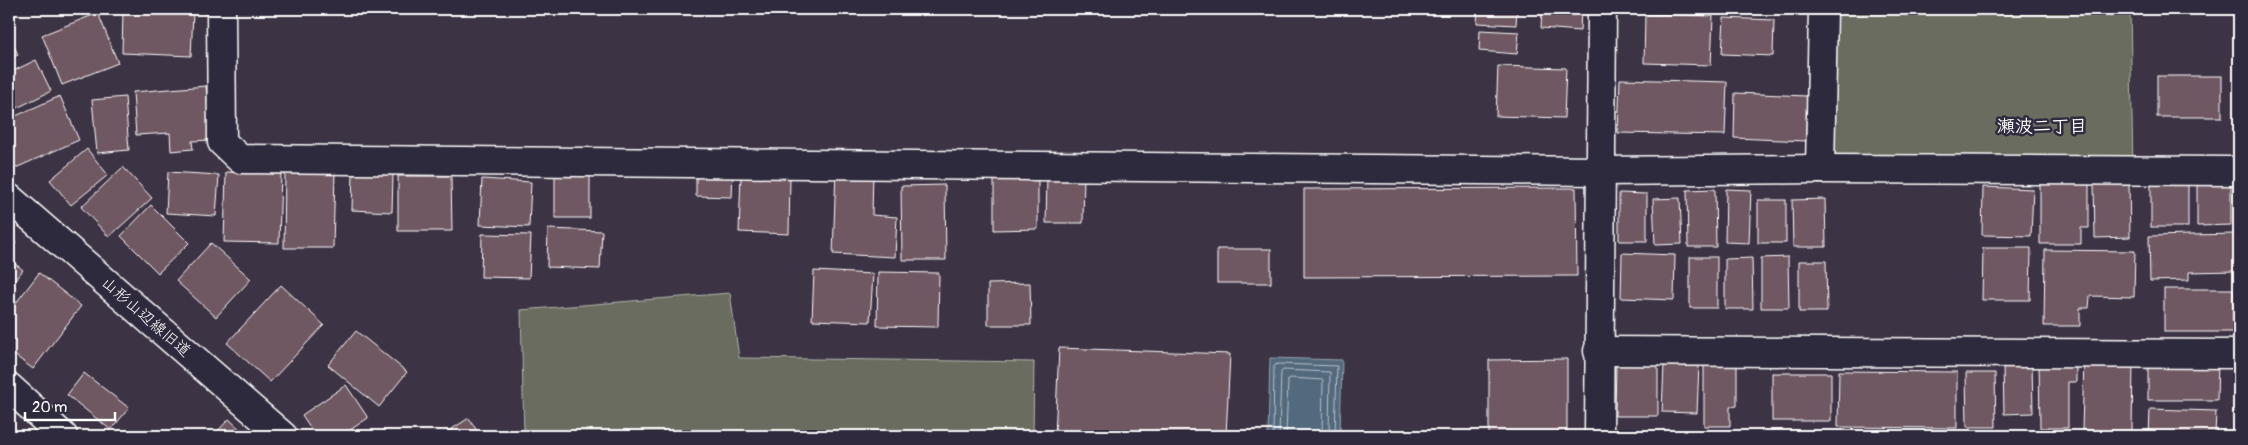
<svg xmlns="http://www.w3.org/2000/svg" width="2248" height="445" viewBox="0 0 2248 445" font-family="Pangolin,'Klee One',sans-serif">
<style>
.green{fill:#6a6c5e;stroke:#b4b6ae}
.water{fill:#52697d;stroke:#97a5b1}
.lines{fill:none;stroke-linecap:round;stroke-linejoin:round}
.shore{stroke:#bac3cb;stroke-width:1}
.building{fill:#705862;stroke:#fff}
.minor-casing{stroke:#fff;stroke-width:31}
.minor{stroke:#2f2a3d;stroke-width:28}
.labels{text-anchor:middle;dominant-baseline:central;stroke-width:5;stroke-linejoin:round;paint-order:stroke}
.street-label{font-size:16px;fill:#fff;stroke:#2f2a3d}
.neighbourhood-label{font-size:18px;font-weight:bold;fill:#fff;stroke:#2f2a3d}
</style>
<rect width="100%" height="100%" fill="#3c3344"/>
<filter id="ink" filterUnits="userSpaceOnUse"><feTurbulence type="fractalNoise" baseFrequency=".02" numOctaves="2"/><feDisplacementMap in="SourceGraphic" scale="10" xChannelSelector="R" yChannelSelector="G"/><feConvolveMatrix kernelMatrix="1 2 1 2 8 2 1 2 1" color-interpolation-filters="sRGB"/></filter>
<g filter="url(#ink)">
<g class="green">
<polygon points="1823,9 2130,9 2133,170 1820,169"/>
<polygon points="730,293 739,358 1034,362 1033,436 524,436 521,310"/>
</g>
<polygon class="water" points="1270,358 1342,360 1340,436 1268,436"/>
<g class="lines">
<g class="shore">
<polyline points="1273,436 1274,366 1277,364 1337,366 1335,436"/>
<polyline points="1279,436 1281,372 1283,370 1330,372 1329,436"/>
<polyline points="1286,436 1288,380 1290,378 1323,380 1322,436"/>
</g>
</g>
<g class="building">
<polygon points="1478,9 1517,9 1516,25 1477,23"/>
<polygon points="1542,9 1581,9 1580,31 1541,28"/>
<polygon points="2154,9 2228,9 2228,10"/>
<polygon points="123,10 193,13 191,56 122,53"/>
<polygon points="98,13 118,63 62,85 42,35"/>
<polygon points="1645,14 1713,16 1711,65 1644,63"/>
<polygon points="1724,18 1774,20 1773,56 1722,54"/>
<polygon points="1480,30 1519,32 1517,54 1479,51"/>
<polygon points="9,34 18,55 9,59"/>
<polygon points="36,60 51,91 9,112 9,73"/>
<polygon points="1498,66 1566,68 1564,118 1496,116"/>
<rect x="2157" y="76" width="65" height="41"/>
<polygon points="1620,79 1727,82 1725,135 1618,133"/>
<polygon points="206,86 210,140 192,141 193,149 171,151 170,133 136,135 133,92"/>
<polygon points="1735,93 1807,96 1806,141 1734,138"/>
<polygon points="60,96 79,140 11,170 9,166 9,119"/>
<polygon points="125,97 129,150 97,153 92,100"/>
<polygon points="87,149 108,175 71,205 50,180"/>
<polygon points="123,167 152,198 109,237 81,207"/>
<polygon points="696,169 733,170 732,197 696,196"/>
<rect x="555" y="170" width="35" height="48"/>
<polygon points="836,170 873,171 872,215 897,217 895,257 833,254"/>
<polygon points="285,171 335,172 333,248 284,248"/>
<polygon points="168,172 219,175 216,216 166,213"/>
<polygon points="226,172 281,174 279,243 224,242"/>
<polygon points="353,172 393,174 392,212 352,210"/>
<polygon points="741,174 790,176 789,234 739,232"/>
<polygon points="1047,175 1084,175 1083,223 1046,223"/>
<polygon points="398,176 451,176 452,231 398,231"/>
<polygon points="994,176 1038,176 1038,229 994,230"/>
<rect x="2151" y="178" width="37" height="49"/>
<polygon points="482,179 531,182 529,227 480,225"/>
<polygon points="2231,179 2231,225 2197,226 2197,180"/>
<polygon points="2089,181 2089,228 2081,228 2081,244 2040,244 2040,182"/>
<polygon points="2129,183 2130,237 2095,238 2094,184"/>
<polygon points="945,185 946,260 902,260 901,186"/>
<polygon points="1983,187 2033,189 2031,236 1982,235"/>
<polygon points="1576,188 1577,276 1304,277 1304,189"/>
<polygon points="1715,189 1716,247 1688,247 1687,190"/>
<polygon points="1726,189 1751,190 1749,243 1725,242"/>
<polygon points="1619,193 1647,194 1647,241 1619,241"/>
<polygon points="1680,198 1682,244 1655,245 1653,199"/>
<polygon points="1825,199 1826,247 1793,247 1792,200"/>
<rect x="1758" y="200" width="28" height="43"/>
<polygon points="151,205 189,243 158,273 121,236"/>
<polygon points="548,229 602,231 600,269 547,267"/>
<polygon points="482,234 531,235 529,278 481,277"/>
<polygon points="2235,234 2236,271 2189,272 2189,280 2150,281 2149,236"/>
<polygon points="9,237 16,243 9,252"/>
<polygon points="211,243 251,279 216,317 176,281"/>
<polygon points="1983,248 2031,248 2030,300 1982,300"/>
<rect x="1217" y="249" width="54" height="34"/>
<polygon points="2045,250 2135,251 2134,297 2090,296 2089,308 2080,308 2080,326 2044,326"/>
<polygon points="1622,253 1675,255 1674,300 1621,298"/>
<rect x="1690" y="257" width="27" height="51"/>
<polygon points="1788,257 1789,308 1761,308 1761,258"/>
<polygon points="1752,258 1753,309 1725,309 1725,259"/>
<polygon points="9,259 23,270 9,287"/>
<polygon points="1799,261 1826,261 1827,312 1799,312"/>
<polygon points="814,271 873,274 870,322 812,320"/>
<polygon points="878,272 939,273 938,327 877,326"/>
<polygon points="39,273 81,306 33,369 9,351 9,312"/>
<polygon points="1030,283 1031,325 988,325 988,284"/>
<polygon points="281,285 324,325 270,382 227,343"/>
<rect x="2164" y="289" width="69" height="43"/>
<polygon points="356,331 407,372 379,407 328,365"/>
<polygon points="1059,348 1230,354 1226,436 1055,436"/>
<polygon points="1567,359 1567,436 1489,436 1489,360"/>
<polygon points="2076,359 2076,382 2068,382 2068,428 2040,428 2039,360"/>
<polygon points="2084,359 2133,360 2132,431 2082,430"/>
<polygon points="1616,361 1658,361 1658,416 1615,416"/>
<polygon points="2148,361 2218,362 2217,400 2148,400"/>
<polygon points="1704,363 1737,364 1737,406 1730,407 1730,426 1704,426"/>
<polygon points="2032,363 2033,413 2004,414 2003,364"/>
<polygon points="1664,364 1699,365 1697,413 1662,412"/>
<polygon points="1839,371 1957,372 1957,428 1838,427"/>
<polygon points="84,373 129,408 111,430 67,395"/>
<rect x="1772" y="373" width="59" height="48"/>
<polygon points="1966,373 1995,373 1996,427 1967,427"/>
<polygon points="346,385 368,418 341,436 316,436 302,415"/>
<polygon points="2150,409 2216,411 2215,436 2149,436"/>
<polygon points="469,418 480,436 441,436"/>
<polygon points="229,419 247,436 213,436"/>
<rect x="1705" y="434" width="38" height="2"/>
<rect x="1793" y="434" width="43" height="2"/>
<polygon points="1930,434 1930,436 1888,436 1888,435"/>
<rect x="1663" y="435" width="36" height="1"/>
</g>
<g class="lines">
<defs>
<g id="minor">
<polyline points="221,9 222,142 240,159 1600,171 1820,169 2239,171"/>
<polyline points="1820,169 1823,9"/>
<polyline points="9,198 283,436"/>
<polyline points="1598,351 2239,354"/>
<polyline points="9,387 63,436"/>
<polyline points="1599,436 1602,9"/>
</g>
</defs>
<use href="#minor" class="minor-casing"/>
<use href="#minor" class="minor"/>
</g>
</g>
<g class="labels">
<g class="street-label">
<text transform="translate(146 317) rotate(41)">山形山辺線旧道</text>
</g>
<g class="neighbourhood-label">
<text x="2042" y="126">瀬波二丁目</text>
</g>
</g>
<rect width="2248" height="445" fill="none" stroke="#2f2a3d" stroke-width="30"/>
<rect x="15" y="15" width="2218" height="415" fill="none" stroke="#fff" stroke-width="2" filter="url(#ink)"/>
<path d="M25 412v8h90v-8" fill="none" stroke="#ffffff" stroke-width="2.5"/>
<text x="32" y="412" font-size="15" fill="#ffffff" stroke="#2f2a3d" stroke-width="4" paint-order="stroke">20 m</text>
</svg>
